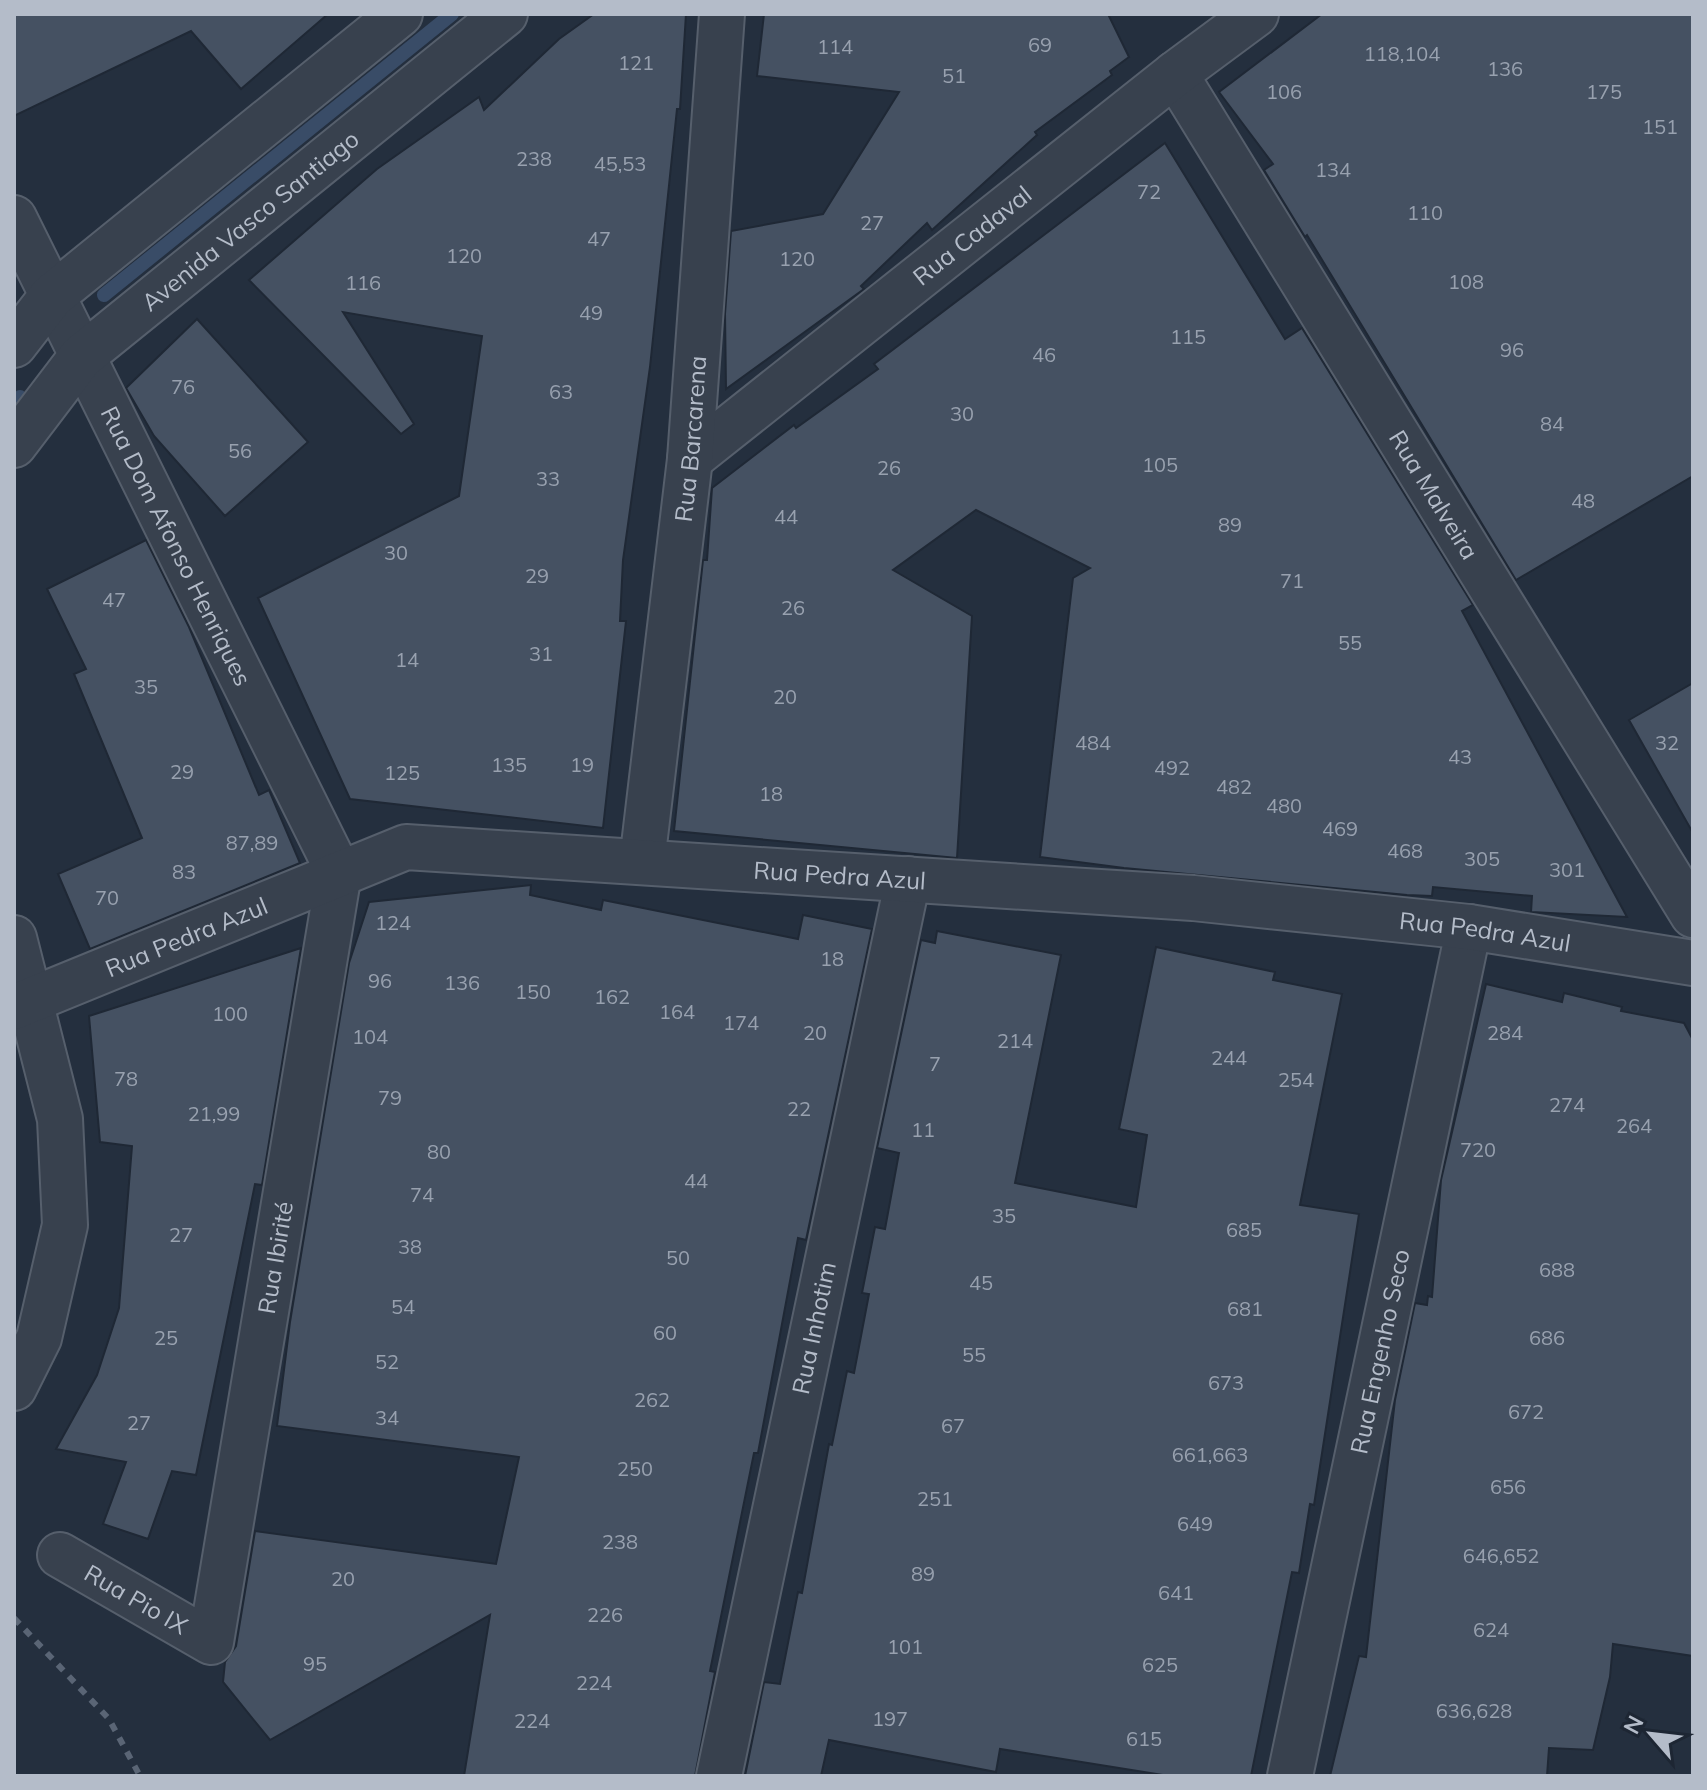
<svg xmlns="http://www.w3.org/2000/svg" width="1707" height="1790" viewBox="0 0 1707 1790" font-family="Mulish,sans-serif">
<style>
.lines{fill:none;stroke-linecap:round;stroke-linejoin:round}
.stream{stroke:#394c67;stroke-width:14}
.building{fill:#455162;stroke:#1f2835;stroke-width:2}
.minor-casing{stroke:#565f6c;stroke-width:48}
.tertiary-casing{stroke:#565f6c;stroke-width:48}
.minor{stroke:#38414e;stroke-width:44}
.tertiary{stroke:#38414e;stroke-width:44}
.rail{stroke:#5a6575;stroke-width:6;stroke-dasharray:8 8;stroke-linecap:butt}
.labels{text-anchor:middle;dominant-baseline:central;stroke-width:8;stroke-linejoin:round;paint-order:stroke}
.number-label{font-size:20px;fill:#98a1af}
.street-label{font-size:24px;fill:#b4bcc9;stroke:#1d2633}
</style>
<rect width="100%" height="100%" fill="#242f3e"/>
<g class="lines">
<g class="stream">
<polyline points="104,295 452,14"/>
<polyline points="14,403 20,397"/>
</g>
</g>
<g class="building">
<polygon points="14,14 328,14 241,89 191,31 14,116"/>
<polygon points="594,14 686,14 680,109 677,109 650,367 623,560 620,621 626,621 603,828 350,799 258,598 459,496 482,336 343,312 414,424 401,434 249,280 377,169 479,97 484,110 559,39"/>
<polygon points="764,14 1108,14 1129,57 1110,71 1112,75 1035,132 1037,135 932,230 927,223 861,286 864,289 726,389 725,314 731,231 823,214 899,92 757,76"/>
<polygon points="1322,14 1693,14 1693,476 1516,580 1307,235 1305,237 1264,170 1273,164 1219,92"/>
<polygon points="1165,143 1285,339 1302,328 1473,605 1462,611 1627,917 1531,912 1532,896 1433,887 1432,896 1407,895 1124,868 1040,857 1073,578 1090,568 976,510 893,570 972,616 957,858 674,831 703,560 707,560 712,488 794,425 796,428 878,369 874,364"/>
<polygon points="197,319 308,442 225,516 154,436 126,388"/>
<polygon points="146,540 189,627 259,795 269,790 300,863 90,949 58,874 142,838 74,674 86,669 47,589"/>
<polygon points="1693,683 1693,833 1629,720"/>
<polygon points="531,885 530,895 601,910 603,900 798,939 803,915 872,929 806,1240 798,1238 758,1453 754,1453 710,1671 715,1672 695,1776 464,1776 490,1615 270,1740 223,1682 225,1662 236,1646 255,1531 496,1564 519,1457 277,1426 290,1322 349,963 369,902"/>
<polygon points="937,931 1061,955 1015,1183 1136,1207 1147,1135 1119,1129 1156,947 1275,972 1273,980 1342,994 1300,1205 1359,1214 1314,1505 1310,1504 1299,1573 1292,1572 1251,1776 1169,1776 1000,1749 996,1772 829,1740 821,1776 745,1776 764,1682 780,1684 798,1592 802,1593 829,1444 832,1445 847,1371 854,1373 869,1294 862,1293 875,1227 885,1229 899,1153 877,1148 921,940 935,943"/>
<polygon points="301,948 262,1185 255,1184 196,1475 172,1471 148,1539 103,1524 126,1462 56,1449 97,1375 119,1308 132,1146 100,1142 89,1016"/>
<polygon points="1486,984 1562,1002 1564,993 1622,1007 1621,1011 1684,1023 1693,1040 1693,1656 1613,1644 1610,1677 1593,1750 1549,1748 1547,1776 1330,1776 1359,1656 1366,1657 1395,1400 1415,1303 1427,1305 1428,1296 1432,1297 1441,1180"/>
</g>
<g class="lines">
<defs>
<g id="minor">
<path id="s1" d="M1175,74L1693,915"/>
<path id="s2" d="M690,459L1175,74L1256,14"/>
<path id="s3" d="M642,862L690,459L722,14"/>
<path id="s4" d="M60,1555L211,1642L339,873"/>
<path id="s5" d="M719,1776L908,879"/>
<path id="s6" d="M1290,1776L1469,927"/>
</g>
<g id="tertiary">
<path id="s7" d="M14,218L339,873"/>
<polyline points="14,345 52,296 400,14"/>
<path id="s8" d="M14,445L81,357L505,14"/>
<polyline points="14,938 60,1119 65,1225 39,1338 14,1388"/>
<path id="s9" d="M14,1007L406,847L1193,898L1469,927L1693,963"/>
</g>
</defs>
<use href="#minor" class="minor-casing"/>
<use href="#tertiary" class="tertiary-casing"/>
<use href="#minor" class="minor"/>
<use href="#tertiary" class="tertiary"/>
<polyline class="rail" points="14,1618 109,1719 140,1776"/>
</g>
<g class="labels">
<g class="number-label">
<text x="1040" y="44">69</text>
<text x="835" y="46">114</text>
<text x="1402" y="53">118,104</text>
<text x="636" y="62">121</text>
<text x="1505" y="68">136</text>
<text x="954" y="75">51</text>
<text x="1284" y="91">106</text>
<text x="1604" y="91">175</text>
<text x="1660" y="126">151</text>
<text x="534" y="158">238</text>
<text x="620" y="163">45,53</text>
<text x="1333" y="169">134</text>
<text x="1149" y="191">72</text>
<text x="1425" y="212">110</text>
<text x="872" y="222">27</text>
<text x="599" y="238">47</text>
<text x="464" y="255">120</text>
<text x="797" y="258">120</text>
<text x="1466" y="281">108</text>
<text x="363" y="282">116</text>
<text x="591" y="312">49</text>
<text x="1188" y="336">115</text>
<text x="1512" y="349">96</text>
<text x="1044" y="354">46</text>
<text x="183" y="386">76</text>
<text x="561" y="391">63</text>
<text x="962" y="413">30</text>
<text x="1552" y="423">84</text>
<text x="240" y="450">56</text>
<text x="1160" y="464">105</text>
<text x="889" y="467">26</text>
<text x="548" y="478">33</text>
<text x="1583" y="500">48</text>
<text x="786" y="516">44</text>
<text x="1230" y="524">89</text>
<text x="396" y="552">30</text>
<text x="537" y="575">29</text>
<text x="1292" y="580">71</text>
<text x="114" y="599">47</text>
<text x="793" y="607">26</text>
<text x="1350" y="642">55</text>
<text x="541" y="653">31</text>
<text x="407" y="659">14</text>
<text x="146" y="686">35</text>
<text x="785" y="696">20</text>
<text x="1093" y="742">484</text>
<text x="1667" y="742">32</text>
<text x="1460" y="756">43</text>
<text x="509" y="764">135</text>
<text x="582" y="764">19</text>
<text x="1172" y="767">492</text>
<text x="182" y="771">29</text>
<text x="402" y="772">125</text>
<text x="1234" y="786">482</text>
<text x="771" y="793">18</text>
<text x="1284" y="805">480</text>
<text x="1340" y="828">469</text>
<text x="252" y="842">87,89</text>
<text x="1405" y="850">468</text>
<text x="1482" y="858">305</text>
<text x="1567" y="869">301</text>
<text x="184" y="871">83</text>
<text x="107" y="897">70</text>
<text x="393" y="922">124</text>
<text x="832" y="958">18</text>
<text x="380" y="980">96</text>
<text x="462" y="982">136</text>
<text x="533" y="991">150</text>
<text x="612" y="996">162</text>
<text x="677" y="1011">164</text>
<text x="230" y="1013">100</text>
<text x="741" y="1022">174</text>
<text x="815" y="1032">20</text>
<text x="1505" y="1032">284</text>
<text x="370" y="1036">104</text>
<text x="1015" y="1040">214</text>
<text x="1229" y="1057">244</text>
<text x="935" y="1063">7</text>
<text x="126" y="1078">78</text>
<text x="1296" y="1079">254</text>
<text x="390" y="1097">79</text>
<text x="1567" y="1104">274</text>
<text x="799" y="1108">22</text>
<text x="214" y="1113">21,99</text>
<text x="1634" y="1125">264</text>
<text x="923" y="1129">11</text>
<text x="1478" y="1149">720</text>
<text x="439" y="1151">80</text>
<text x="696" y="1180">44</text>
<text x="422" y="1194">74</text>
<text x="1004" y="1215">35</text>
<text x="1244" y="1229">685</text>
<text x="181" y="1234">27</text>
<text x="410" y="1246">38</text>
<text x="678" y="1257">50</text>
<text x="1557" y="1269">688</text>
<text x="981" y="1282">45</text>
<text x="403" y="1306">54</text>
<text x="1245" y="1308">681</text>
<text x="665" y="1332">60</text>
<text x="166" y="1337">25</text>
<text x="1547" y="1337">686</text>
<text x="974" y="1354">55</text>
<text x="387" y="1361">52</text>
<text x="1226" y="1382">673</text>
<text x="652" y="1399">262</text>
<text x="1526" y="1411">672</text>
<text x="387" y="1417">34</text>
<text x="139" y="1422">27</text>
<text x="953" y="1425">67</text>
<text x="1210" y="1454">661,663</text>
<text x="635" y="1468">250</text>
<text x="1508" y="1486">656</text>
<text x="935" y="1498">251</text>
<text x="1195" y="1523">649</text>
<text x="620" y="1541">238</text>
<text x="1501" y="1555">646,652</text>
<text x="923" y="1573">89</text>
<text x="343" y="1578">20</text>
<text x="1176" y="1592">641</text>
<text x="605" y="1614">226</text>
<text x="1491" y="1629">624</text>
<text x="905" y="1646">101</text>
<text x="315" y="1663">95</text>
<text x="1160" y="1664">625</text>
<text x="594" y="1682">224</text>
<text x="1474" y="1710">636,628</text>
<text x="890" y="1718">197</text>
<text x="532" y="1720">224</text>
<text x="1144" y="1738">615</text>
</g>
<g class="street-label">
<text stroke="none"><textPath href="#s8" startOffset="328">Avenida Vasco Santiago</textPath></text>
<text stroke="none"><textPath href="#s2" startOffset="360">Rua Cadaval</textPath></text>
<text stroke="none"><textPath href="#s3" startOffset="426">Rua Barcarena</textPath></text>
<text stroke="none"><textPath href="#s1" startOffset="494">Rua Malveira</textPath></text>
<text stroke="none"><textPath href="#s7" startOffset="366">Rua Dom Afonso Henriques</textPath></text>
<text stroke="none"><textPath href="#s9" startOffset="858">Rua Pedra Azul</textPath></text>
<text stroke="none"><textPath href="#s9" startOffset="1506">Rua Pedra Azul</textPath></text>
<text stroke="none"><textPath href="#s9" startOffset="186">Rua Pedra Azul</textPath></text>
<text stroke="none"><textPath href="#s4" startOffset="564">Rua Ibirité</textPath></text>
<text stroke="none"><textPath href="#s5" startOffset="458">Rua Inhotim</textPath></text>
<text stroke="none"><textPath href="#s6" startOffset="434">Rua Engenho Seco</textPath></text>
<text stroke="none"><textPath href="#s4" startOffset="88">Rua Pio IX</textPath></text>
</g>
</g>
<rect width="1707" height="1790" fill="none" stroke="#b4bcc9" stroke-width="32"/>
<g transform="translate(1651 1734) rotate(298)" stroke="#1d2633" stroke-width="6" paint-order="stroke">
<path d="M0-6L14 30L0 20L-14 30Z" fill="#b4bcc9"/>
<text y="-12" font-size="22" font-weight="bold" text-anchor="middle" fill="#b4bcc9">N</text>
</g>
</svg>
